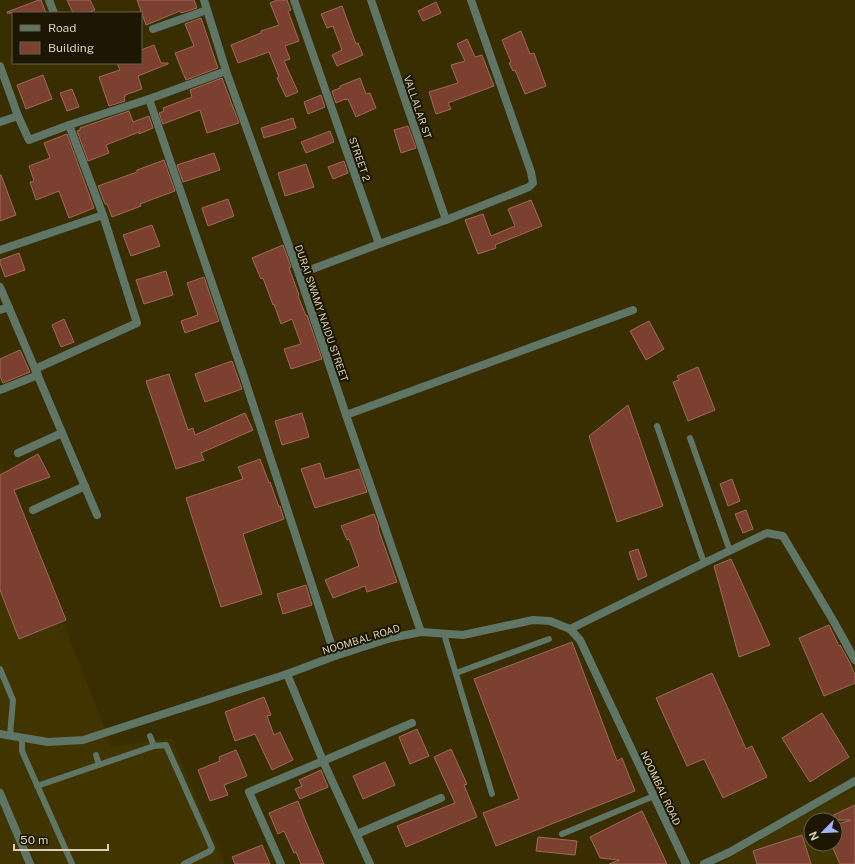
<svg xmlns="http://www.w3.org/2000/svg" width="855" height="864" viewBox="0 0 855 864" font-family="'Public Sans',sans-serif">
<style>
.built{fill:#403500;fill-rule:evenodd}
.building{fill:#7c4030;stroke:#a1695a}
.lines{fill:none;stroke-linecap:round;stroke-linejoin:round}
.service{stroke:#5f7566;stroke-width:6}
.minor{stroke:#5f7566;stroke-width:8}
.tertiary{stroke:#5f7566;stroke-width:8}
.labels{text-anchor:middle;dominant-baseline:central;stroke-width:4;stroke-linejoin:round;paint-order:stroke}
.street-label{font-size:10px;fill:#d8d1b6;stroke:#1c1602}
</style>
<rect width="100%" height="100%" fill="#382e01"/>
<g class="built">
<polygon points="0,461 112,747 171,738 225,864 0,864"/>
<path d="M855,789V864H719L834,798ZM811,820H835V844H811Z"/>
</g>
<g class="building">
<polygon points="39,0 41,0 46,13 7,13 7,12"/>
<polygon points="67,0 90,0 95,10 88,13 73,13"/>
<polygon points="137,0 194,0 197,8 181,13 180,11 146,25"/>
<polygon points="277,0 287,0 291,10 288,11 299,41 285,46 290,59 284,61 298,92 286,97 277,78 279,77 269,52 238,63 231,45 261,33 261,31 279,25 270,3"/>
<polygon points="436,2 441,13 423,21 418,11"/>
<polygon points="342,6 356,44 358,43 363,55 337,66 332,55 342,50 333,26 327,28 321,14"/>
<polygon points="201,18 218,68 186,80 185,77 185,78 175,53 194,46 185,24"/>
<polygon points="521,31 530,54 534,53 546,86 525,94 515,70 513,71 509,63 511,62 502,40"/>
<polygon points="467,39 475,57 482,55 494,86 448,103 451,109 436,114 429,92 458,83 451,65 465,61 457,44"/>
<polygon points="154,45 161,63 168,63 168,64 138,76 142,89 125,95 125,97 124,97 125,101 109,106 99,77 120,70 117,63 141,63 141,50"/>
<polygon points="43,75 52,99 26,109 17,85"/>
<polygon points="222,78 239,123 207,133 200,110 163,124 159,113 164,111 163,108 192,97 190,90"/>
<polygon points="360,78 366,94 370,93 376,108 356,117 348,99 345,100 345,99 336,103 332,91 340,88 340,86"/>
<polygon points="72,89 79,107 67,111 60,93"/>
<polygon points="321,95 325,107 308,114 304,102"/>
<polygon points="129,111 133,122 149,116 153,128 139,134 139,132 106,145 109,153 88,161 77,131 80,130 80,128"/>
<polygon points="293,118 296,128 264,138 261,128"/>
<polygon points="408,126 416,148 401,153 394,130"/>
<polygon points="330,131 334,142 306,153 301,142"/>
<polygon points="67,134 94,208 69,218 59,191 36,200 30,182 34,181 29,166 50,158 44,143"/>
<polygon points="214,153 220,170 183,182 177,165"/>
<polygon points="164,160 175,191 140,204 141,206 112,217 107,204 105,204 98,186 137,172 137,170"/>
<polygon points="344,161 348,173 333,179 328,167"/>
<polygon points="306,164 314,187 285,196 278,173"/>
<polygon points="0,175 1,175 16,215 0,221"/>
<polygon points="228,199 234,216 208,226 202,208"/>
<polygon points="531,200 542,226 495,245 496,248 478,254 465,220 483,214 491,236 515,226 508,209"/>
<polygon points="152,225 160,246 131,256 123,235"/>
<polygon points="283,245 291,267 289,268 299,295 298,296 306,316 307,315 322,359 291,369 284,349 301,344 292,319 281,324 274,304 273,305 263,278 261,279 252,258"/>
<polygon points="19,253 25,270 5,277 0,263 0,260"/>
<polygon points="166,271 173,295 144,304 136,280"/>
<polygon points="204,277 219,321 185,333 181,321 198,315 187,283"/>
<polygon points="64,319 74,342 61,347 52,325"/>
<polygon points="649,321 664,349 646,360 630,331"/>
<polygon points="20,350 30,372 3,383 0,376 0,359"/>
<polygon points="232,361 242,389 205,402 195,374"/>
<polygon points="698,367 715,410 688,421 673,382 679,380 677,376"/>
<polygon points="169,374 188,430 193,428 195,435 245,413 253,430 201,453 204,460 176,469 146,381"/>
<polygon points="628,405 663,506 617,522 589,436"/>
<polygon points="302,413 309,437 282,445 275,421"/>
<polygon points="38,454 50,477 14,490 66,620 19,639 0,590 0,475"/>
<polygon points="260,459 269,483 270,482 279,507 280,506 284,519 243,534 262,594 221,607 186,498 243,479 238,467"/>
<polygon points="320,463 325,479 359,469 367,492 315,508 301,469"/>
<polygon points="732,479 740,501 728,506 720,484"/>
<polygon points="746,510 753,529 743,533 735,514"/>
<polygon points="374,514 379,527 378,528 397,582 367,592 365,586 333,598 325,580 359,566 349,539 347,540 341,526"/>
<polygon points="638,549 647,576 638,580 629,552"/>
<polygon points="731,559 770,645 739,657 714,566"/>
<polygon points="306,585 312,605 283,614 277,594"/>
<polygon points="829,625 839,646 840,645 849,661 855,675 855,683 824,696 799,638"/>
<polygon points="572,642 617,761 622,758 635,791 496,846 483,813 519,799 474,679"/>
<polygon points="712,673 746,749 752,746 767,777 723,798 704,759 687,766 656,698"/>
<polygon points="264,697 271,715 267,716 274,735 280,732 293,760 272,770 255,734 235,741 225,712"/>
<polygon points="822,713 849,757 810,782 782,738"/>
<polygon points="417,729 429,756 410,764 399,737"/>
<polygon points="451,749 467,784 464,785 477,817 406,847 397,826 455,803 434,757"/>
<polygon points="236,750 247,776 224,785 228,795 210,801 198,770 220,761 219,757"/>
<polygon points="385,762 395,785 363,799 353,776"/>
<polygon points="321,770 328,787 300,799 295,789 302,786 299,780"/>
<polygon points="298,801 306,822 324,864 301,864 296,852 294,853 284,831 278,834 269,813"/>
<polygon points="855,805 855,864 840,864 831,844 835,844 835,825 851,820 823,820"/>
<polygon points="642,811 667,864 609,864 619,860 600,858 590,837"/>
<polygon points="802,835 811,864 757,864 753,851"/>
<polygon points="538,837 577,841 575,855 536,851"/>
<polygon points="262,845 270,864 235,864 232,857"/>
</g>
<g class="lines">
<g class="service">
<polyline points="657,426 704,563"/>
<polyline points="690,438 730,551"/>
<polyline points="444,634 492,794"/>
<polyline points="0,669 13,700 10,735"/>
<polyline points="456,673 549,639"/>
<polyline points="150,736 154,746"/>
<polyline points="22,737 22,751 72,864"/>
<polyline points="96,755 99,765"/>
<polyline points="37,786 154,746 166,745 212,848 210,851 184,864"/>
<polyline points="562,834 654,796"/>
</g>
<g class="minor">
<polyline points="49,0 54,13"/>
<polyline points="294,0 379,244 299,274"/>
<polyline points="371,0 446,220"/>
<polyline points="153,29 207,10"/>
<polyline points="0,66 18,116"/>
<polyline points="226,71 149,99 244,377 335,656"/>
<polyline points="0,122 18,116 29,140 69,125"/>
<polyline points="379,244 446,220 529,187 533,183 531,172 471,0"/>
<polyline points="0,250 103,215"/>
<polyline points="0,287 35,369 137,323 103,215 69,125 149,99"/>
<polyline points="0,310 9,307"/>
<polyline points="35,369 97,515"/>
<polyline points="0,390 38,375"/>
<polyline points="346,415 633,310"/>
<polyline points="18,453 62,433"/>
<polyline points="33,510 85,486"/>
<polyline points="570,629 704,563 767,533 783,536 834,622 855,660"/>
<polyline points="0,734 48,742 83,740 287,674 335,656 391,638 421,632 463,635 533,620 550,621 570,629 580,640 686,864"/>
<polyline points="0,793 30,864"/>
<polyline points="357,834 441,798"/>
<polyline points="281,864 249,792 323,761 287,674"/>
<polyline points="370,864 323,761 412,723"/>
<polyline points="704,864 730,852 855,781"/>
</g>
<polyline class="tertiary" points="204,0 226,71 299,274 346,415 421,632"/>
</g>
<g class="labels">
<g class="street-label">
<text transform="translate(418 107) rotate(71)">VALLALAR ST</text>
<text transform="translate(360 159) rotate(71)">STREET 2</text>
<text transform="translate(322 313) rotate(71)">DURAI SWAMY NAIDU STREET</text>
<text transform="translate(361 639) rotate(-17)">NOOMBAL ROAD</text>
<text transform="translate(661 788) rotate(65)">NOOMBAL ROAD</text>
</g>
</g>
<rect x="12" y="12" width="130" height="52" fill="#1c1602" stroke="#67614a"/>
<rect x="20" y="25" width="20" height="6" fill="#5f7566" stroke="#67614a"/>
<text x="48" y="32" font-size="12" fill="#d8d1b6">Road</text>
<rect x="20" y="42" width="20" height="12" fill="#7c4030" stroke="#67614a"/>
<text x="48" y="52" font-size="12" fill="#d8d1b6">Building</text>
<g transform="translate(823 832) rotate(246)"><circle r="19" fill="#1c1602" stroke="#67614a"/>
<path d="M0-3L7 15L0 10L-7 15Z" fill="#a4b2fc"/>
<text y="-6" font-size="11" font-weight="bold" text-anchor="middle" fill="#d8d1b6">N</text>
</g>
<path d="M14 844v6h94v-6" fill="none" stroke="#d8d1b6" stroke-width="2"/>
<text x="20" y="844" font-size="12" fill="#d8d1b6" stroke="#1c1602" stroke-width="3" paint-order="stroke">50 m</text>
</svg>
